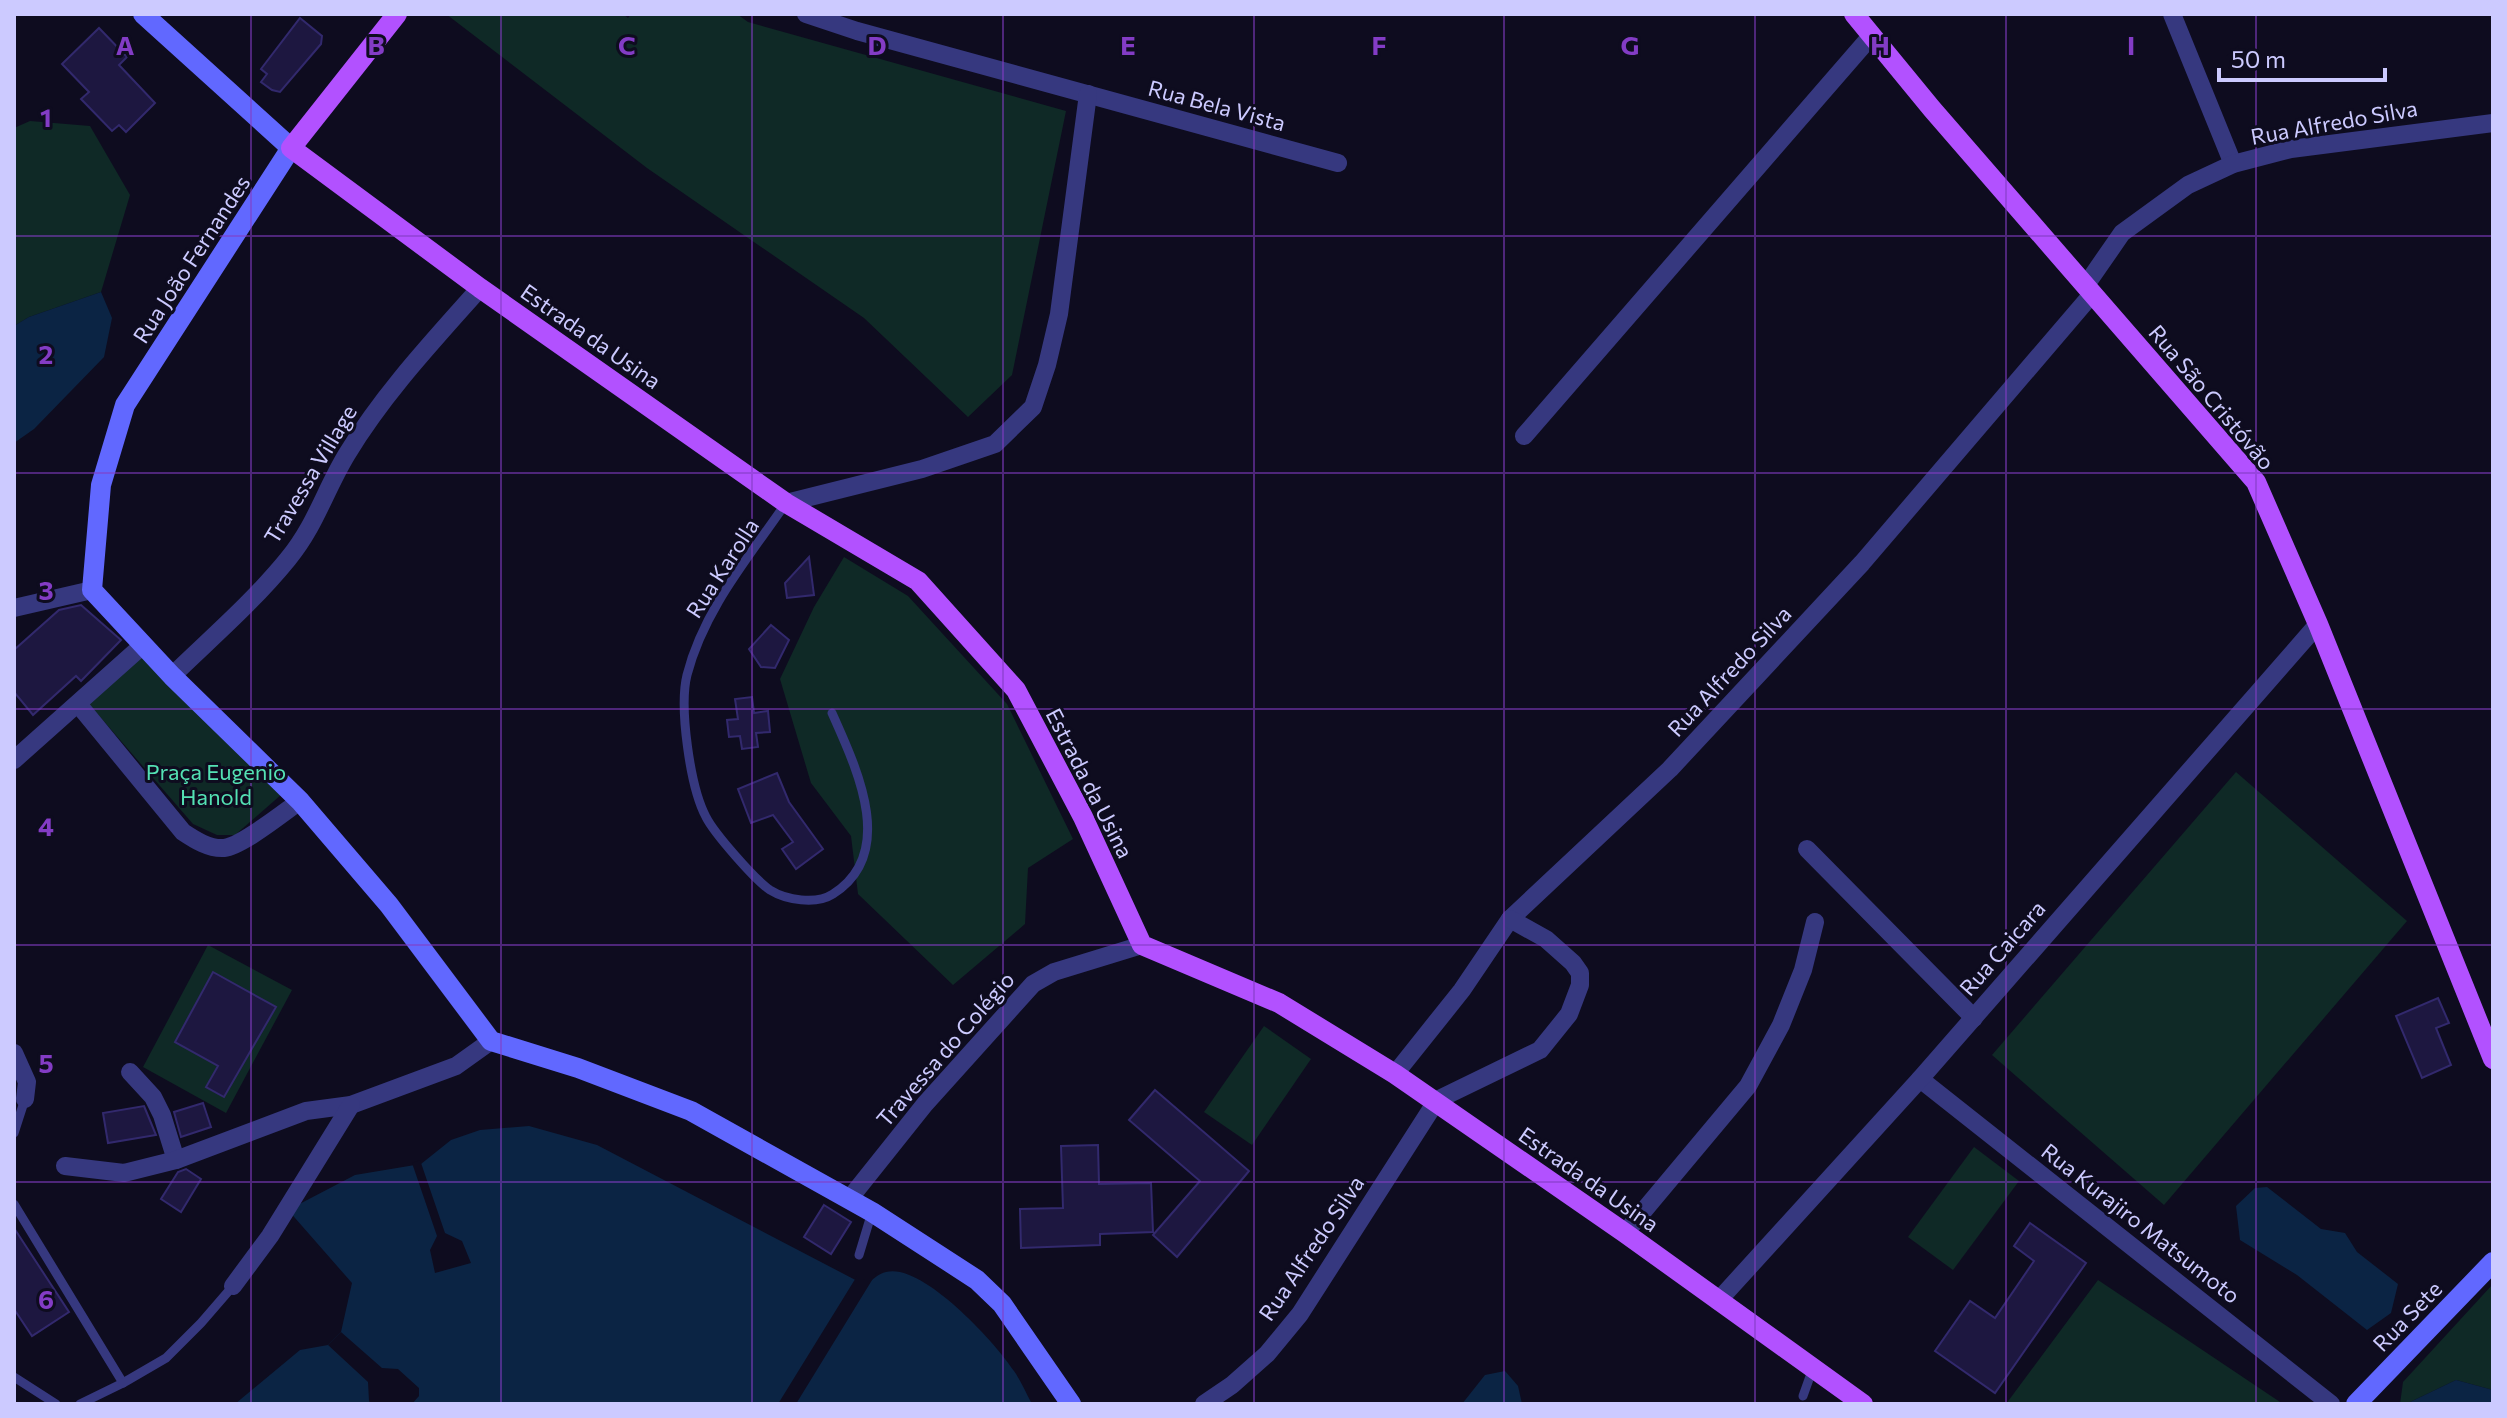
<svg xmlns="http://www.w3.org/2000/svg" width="2507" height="1418" viewBox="0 0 2507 1418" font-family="Commissioner,sans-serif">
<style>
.green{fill:#0f2926}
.water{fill:#0b2444}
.pier{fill:#0e0c1f}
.building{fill:#1d1740;stroke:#32296d;stroke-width:2}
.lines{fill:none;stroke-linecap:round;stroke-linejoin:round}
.lane{stroke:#36387f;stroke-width:9}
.street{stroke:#36387f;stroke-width:18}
.secondary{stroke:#6168ff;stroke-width:20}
.primary{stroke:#b251ff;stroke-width:20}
.grid{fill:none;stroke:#833cc5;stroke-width:2;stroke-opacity:0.55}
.labels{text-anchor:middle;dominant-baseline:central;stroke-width:6;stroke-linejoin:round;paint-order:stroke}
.street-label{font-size:22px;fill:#cccaff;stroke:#0e0c1f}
.park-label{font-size:22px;fill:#54e1b4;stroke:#0e0c1f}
.grid-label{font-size:26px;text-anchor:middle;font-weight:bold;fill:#833cc5;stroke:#0e0c1f;stroke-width:6;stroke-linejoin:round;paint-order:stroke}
</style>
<rect width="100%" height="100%" fill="#0e0c1f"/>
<g class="green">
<polygon points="446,14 623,14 628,18 631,14 737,14 748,22 1066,111 1012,375 968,417 864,318 647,168"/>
<polygon points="30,121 90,126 130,195 101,292 29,317 14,326 14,128"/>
<polygon points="844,557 908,596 1007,704 1073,839 1028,868 1025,924 953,985 858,894 851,836 811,783 780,679 814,607"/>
<polygon points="146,652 282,794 235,835 217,835 193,824 88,703"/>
<polygon points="2236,772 2407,921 2164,1205 1992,1055"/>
<polygon points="208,945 292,990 226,1113 143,1067"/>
<polygon points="1264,1026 1311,1059 1252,1145 1204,1112"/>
<polygon points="1974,1147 2019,1181 1953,1270 1908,1237"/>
<polygon points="2098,1280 2283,1404 2006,1404"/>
<polygon points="2493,1284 2493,1390 2456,1380 2406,1404 2400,1404 2403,1382"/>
</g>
<g class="water">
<polygon points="101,292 112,318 104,357 34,429 14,443 14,326 29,317"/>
<path d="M529,1126L597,1145L865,1285C871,1281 879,1273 886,1272C922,1262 996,1343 1014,1371C1021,1381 1026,1393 1032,1404H235L300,1350L328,1345L341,1332L352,1283L288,1210L355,1175L421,1164L451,1140L480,1130Z"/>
<polygon points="2267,1187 2321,1229 2345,1233 2357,1252 2398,1284 2391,1313 2367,1330 2297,1275 2240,1240 2236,1206 2255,1188"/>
<polygon points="1505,1371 1518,1386 1522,1404 1462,1404 1485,1375"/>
<polygon points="2456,1380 2493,1390 2493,1404 2406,1404"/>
</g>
<g class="pier">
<polygon points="420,1160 445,1233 462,1241 471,1263 435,1273 430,1250 437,1236 412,1163"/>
<polygon points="877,1272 796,1404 778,1404 857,1276 865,1280"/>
<polygon points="341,1332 382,1368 398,1369 419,1388 419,1396 412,1404 371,1404 369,1401 368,1382 328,1345"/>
</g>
<g class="building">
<polygon points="300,18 322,36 321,44 280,92 272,90 261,82 267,74 261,69"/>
<polygon points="99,28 127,57 119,65 155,103 126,132 119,125 112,131 81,99 89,92 62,64"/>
<polygon points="809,557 814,595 787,598 785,583"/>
<polygon points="81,605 121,640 81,681 76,676 33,715 14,692 14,650 59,610"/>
<polygon points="771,625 789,640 775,668 761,667 749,649"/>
<polygon points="752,697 754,713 768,711 770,732 756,733 758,747 742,749 740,736 729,737 727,720 738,719 735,699"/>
<polygon points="777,773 789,802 823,849 796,869 782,849 793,842 773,815 751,823 738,789"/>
<polygon points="213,972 276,1007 224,1097 206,1087 218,1066 175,1042"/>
<polygon points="2438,998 2449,1023 2436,1028 2451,1065 2422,1078 2396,1016"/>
<polygon points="1155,1090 1249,1171 1177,1257 1153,1235 1200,1181 1129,1120"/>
<polygon points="203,1103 211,1127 181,1137 174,1112"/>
<polygon points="144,1106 156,1135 108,1143 103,1113"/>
<polygon points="1098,1145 1099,1184 1151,1183 1153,1232 1100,1234 1100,1245 1021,1248 1020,1209 1063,1208 1061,1146"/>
<polygon points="186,1169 201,1179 181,1212 161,1199 178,1172"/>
<polygon points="824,1205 851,1222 831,1254 804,1237"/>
<polygon points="2030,1223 2086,1263 1995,1393 1935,1351 1970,1301 1995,1318 2034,1261 2014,1246"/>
<polygon points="14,1228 69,1312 32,1336 14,1309"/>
</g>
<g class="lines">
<g class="lane">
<path d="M786,503C749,557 704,609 687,675C679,707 690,787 706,817C714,833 755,880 770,890C786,900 816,905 833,894C898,853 856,767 832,713"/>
<polyline points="14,1133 25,1099"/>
<polyline points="14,1204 123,1383 80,1404"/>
<polyline points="859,1255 872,1212"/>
<polyline points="14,1377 56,1404"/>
<polyline points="123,1383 166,1358 201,1323 233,1286"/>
<polyline points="1803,1396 1813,1368"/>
</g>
<g class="street">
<polyline points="806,14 857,31 1338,163"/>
<polyline points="2172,14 2233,164"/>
<polyline points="2086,285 2122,233 2188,185 2233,164 2291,149 2493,123"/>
<polyline points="1524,436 1872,35"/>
<polyline points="786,503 922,469 995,444 1033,407 1047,365 1059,314 1088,94"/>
<polyline points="14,608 92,590"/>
<path d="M172,676C211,638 253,602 288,559C316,525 325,490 347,454C384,393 433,341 480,288"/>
<path d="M78,704L183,832C195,840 209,849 224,848C242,846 283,813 300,801"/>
<polyline points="14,760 143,645"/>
<polyline points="1807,849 1974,1018"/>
<polyline points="14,1053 27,1082 25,1099"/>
<polyline points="130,1072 153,1097 162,1115 176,1160"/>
<polyline points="1395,1074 1462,990 1510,919 1670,769 1862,563 2093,293"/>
<polyline points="1920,1079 2331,1404"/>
<polyline points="65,1166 124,1173 176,1160 306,1111 351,1105 456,1066 491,1041"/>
<polyline points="850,1198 925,1104 1033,984 1054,972 1142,945"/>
<polyline points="1625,1233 1748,1086 1781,1025 1803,970 1815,922"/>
<polyline points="233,1286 270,1236 351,1105"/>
<polyline points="1718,1301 1920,1079 2318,624"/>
<polyline points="1204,1404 1232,1385 1267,1354 1300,1314 1437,1100 1540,1050 1569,1014 1580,985 1580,973 1573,963 1546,939 1510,919"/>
</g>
<g class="secondary">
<polyline points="143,14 291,148 125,405 101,485 92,590 172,676 300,801 389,905 491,1041 578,1068 691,1111 872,1212 977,1280 1002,1304 1071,1404"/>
<polyline points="2356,1404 2493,1262"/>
</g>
<g class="primary">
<polyline points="397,14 291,148 480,288 786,503 918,581 1016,690 1083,817 1142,945 1279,1003 1395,1074 1625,1233 1863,1404"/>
<polyline points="1854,14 1932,109 2256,482 2318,624 2493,1059"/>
</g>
</g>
<path class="grid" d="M251,14V1404M501,14V1404M752,14V1404M1003,14V1404M1254,14V1404M1504,14V1404M1755,14V1404M2006,14V1404M2256,14V1404M14,236H2493M14,473H2493M14,709H2493M14,945H2493M14,1182H2493"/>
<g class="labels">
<g class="street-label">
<text transform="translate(1217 105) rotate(15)">Rua Bela Vista</text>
<text transform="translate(2334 122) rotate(-10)">Rua Alfredo Silva</text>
<text transform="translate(191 259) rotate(-57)">Rua João Fernandes</text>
<text transform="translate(591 336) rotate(35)">Estrada da Usina</text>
<text transform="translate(2212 397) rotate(50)">Rua São Cristóvão</text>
<text transform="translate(310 474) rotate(-59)">Travessa Village</text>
<text transform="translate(722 568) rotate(-57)">Rua Karolla</text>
<text transform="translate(1729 671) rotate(-47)">Rua Alfredo Silva</text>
<text transform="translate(1090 783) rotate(63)">Estrada da Usina</text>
<text transform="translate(2002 948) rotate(-49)">Rua Caicara</text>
<text transform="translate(945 1049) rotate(-49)">Travessa do Colégio</text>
<text transform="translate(1589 1179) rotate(35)">Estrada da Usina</text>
<text transform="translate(2141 1223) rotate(38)">Rua Kurajiro Matsumoto</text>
<text transform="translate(1311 1248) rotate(-56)">Rua Alfredo Silva</text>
<text transform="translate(2407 1316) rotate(-46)">Rua Sete</text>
</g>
<g class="park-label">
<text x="216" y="771">Praça Eugenio<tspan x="216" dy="25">Hanold</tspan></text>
</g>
</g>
<g class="grid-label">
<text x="125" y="55">A</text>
<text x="376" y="55">B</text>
<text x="627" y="55">C</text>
<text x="877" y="55">D</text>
<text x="1128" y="55">E</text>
<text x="1379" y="55">F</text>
<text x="1630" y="55">G</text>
<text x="1880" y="55">H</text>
<text x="2131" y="55">I</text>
<text x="46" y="127">1</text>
<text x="46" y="364">2</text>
<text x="46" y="600">3</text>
<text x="46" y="836">4</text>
<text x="46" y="1073">5</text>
<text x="46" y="1309">6</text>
</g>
<rect width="2507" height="1418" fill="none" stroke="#cccaff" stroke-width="32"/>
<path d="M2219 68v12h166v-12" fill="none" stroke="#cccaff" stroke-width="4"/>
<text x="2231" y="68" font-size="24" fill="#cccaff" stroke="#0e0c1f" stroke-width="6" paint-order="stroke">50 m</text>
</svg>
